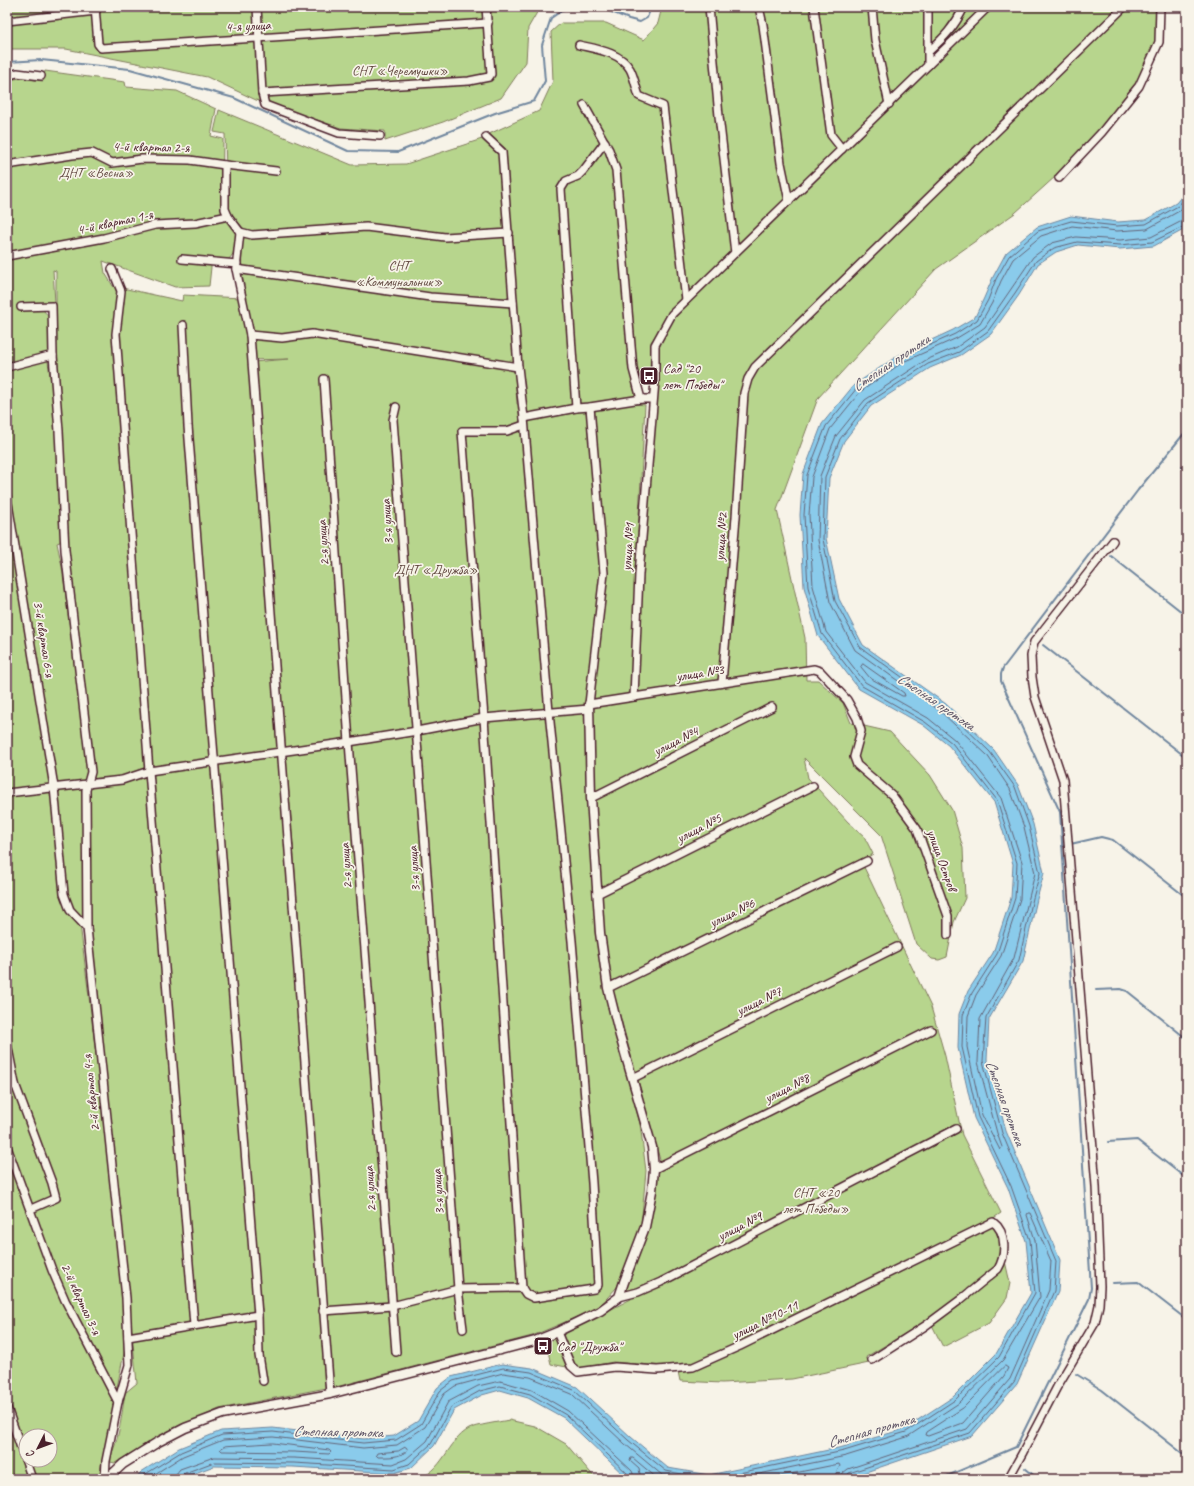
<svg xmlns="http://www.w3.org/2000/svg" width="1194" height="1486" viewBox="0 0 1194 1486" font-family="Caveat,sans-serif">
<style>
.green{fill:#b7d58d;stroke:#807a5c;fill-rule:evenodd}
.water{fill:#8acbeb;stroke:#70869e}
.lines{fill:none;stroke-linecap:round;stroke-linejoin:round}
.shore{stroke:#646478;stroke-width:1}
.stream{stroke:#70869e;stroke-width:2}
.minor-casing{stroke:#4a1f2b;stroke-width:10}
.tertiary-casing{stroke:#4a1f2b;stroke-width:11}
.minor{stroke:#f7f3e8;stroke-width:7}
.tertiary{stroke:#f7f3e8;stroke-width:8}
.labels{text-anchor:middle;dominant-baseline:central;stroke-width:3.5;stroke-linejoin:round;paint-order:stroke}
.street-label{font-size:14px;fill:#4a1f2b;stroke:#f7f3e8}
.park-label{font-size:14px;fill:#654c44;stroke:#f7f3e8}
.poi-label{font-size:14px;fill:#4a1f2b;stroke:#f7f3e8;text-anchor:start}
.water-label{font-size:15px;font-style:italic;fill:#5d5365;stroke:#f7f3e8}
</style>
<rect width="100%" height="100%" fill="#f7f3e8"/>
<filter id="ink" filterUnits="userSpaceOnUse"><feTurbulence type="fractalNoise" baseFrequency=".025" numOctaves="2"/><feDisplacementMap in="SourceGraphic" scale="8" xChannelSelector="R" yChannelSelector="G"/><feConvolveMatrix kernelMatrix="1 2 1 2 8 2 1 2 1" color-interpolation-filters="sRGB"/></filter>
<g filter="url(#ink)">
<g class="green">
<polygon points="7,7 542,7 539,9 528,28 526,62 501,98 443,122 385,141 385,131 341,128 256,100 207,77 66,49 7,49"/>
<path d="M662,7H982L673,309L651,342L650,375L631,376L637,404L645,405L636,569L644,568L659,348L670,323L700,291L993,7H1157L1156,41L1136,83L1099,129L1056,176L1015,213L936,269L818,398L777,510L805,638L806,680H818L843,703L851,723L890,732L930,775L952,810L963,848L965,898L954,922L947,957L939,960L932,959L916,944L881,835L804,758L808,778L848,822L864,836L873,854L861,861L931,1007L945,1056L962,1135L1001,1213L992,1219L997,1226L1010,1283L1007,1298L989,1323L943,1347L929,1319L866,1357L869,1363L792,1379L722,1383L680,1381L677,1367L613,1362L577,1369L551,1364L546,1343L631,1299L626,1285L648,1226L656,1191L660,1160L607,969L602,914L591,718L605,575H601L592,671L585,717L595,931L609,1011L640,1123L646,1171L641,1227L617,1287L598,1308L532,1336L332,1388L292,832L253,362L289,359L248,360L326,1388L219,1409L160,1436L115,1463L106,1461C119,1449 122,1411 125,1393L137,1383L90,916V789L93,771L68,548L56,346V271L53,270L55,303L17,305L18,309L43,310L50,318L48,362L58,431L62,541L57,543L62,567L89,774L87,781L83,783L87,865L85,908L80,924L103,1111L124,1298V1353L99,1476L97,1479H7V81L19,78L43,81L45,71L125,82L126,87L177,91L216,109L211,136L223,139L222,221H228L234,226L237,232L233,254L229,259L212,258L209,286L175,287L103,261L105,273L113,286L182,301L183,295L241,298L242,237L244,229L227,209L225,134L214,132L219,110L352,165L406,164L482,139L500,153L517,404H524L506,149L489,134L539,111L553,81L551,32L561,23H606L644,40L658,23ZM26,1436H50V1460H26Z"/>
<path d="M509,1420L535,1426L566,1444L596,1479H416C443,1473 447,1441 469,1429C477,1425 499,1422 509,1420Z"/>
</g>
<polygon class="water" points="1187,190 1187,228 1154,246 1120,249 1078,245 1056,252 1038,264 1019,295 991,334 961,355 930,368 871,406 844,441 829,478 826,538 839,599 863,645 946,704 994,750 1018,785 1033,824 1044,873 1037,899 1023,961 989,1019 987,1060 1006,1131 1060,1260 1058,1292 1017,1384 972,1436 854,1476 842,1479 628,1479 564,1418 528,1398 500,1390 482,1395 454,1410 434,1446 411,1468 394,1473 293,1467 214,1466 179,1479 135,1479 141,1472 179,1448 221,1431 273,1428 364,1439 394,1436 418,1421 437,1388 451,1377 502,1364 532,1368 577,1387 631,1437 668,1468 709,1475 843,1447 904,1429 953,1397 996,1354 1031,1293 1026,1241 1008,1188 974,1118 958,1048 959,1014 968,991 993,953 1011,898 1013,864 994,802 949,746 923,725 859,689 818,636 804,587 800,515 803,474 822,424 854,385 899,355 953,330 975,317 984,298 993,277 1006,253 1037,227 1071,216 1118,222 1145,220 1176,203"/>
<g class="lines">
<g class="shore">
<polyline points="1187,204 1181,210 1147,229 1117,231 1072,226 1041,236 1013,259 1001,281 992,303 980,324 957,338 903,362 860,392 830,429 812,477 809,515 813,586 826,632 865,682 928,718 955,740 1001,798 1022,862 1020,899 1001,956 976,995 968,1016 967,1047 982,1115 1000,1150 1002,1147 997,1133 978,1062 980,1019 1014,958 1035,873 1024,827 1010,789 987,755 940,711 855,650 830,602 818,540 820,476 836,436 865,400 926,360 957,347 985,327 1033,257 1052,243 1076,237 1120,240 1151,237 1182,221 1187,220"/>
<polygon points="863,664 904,693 905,696 902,696 870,678 861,667"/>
<polygon points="1005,1366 1008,1368 1004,1376 963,1423 928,1436 925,1435 926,1432 963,1408"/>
<polygon points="273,1443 329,1450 331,1452 329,1454 294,1452 222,1451 220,1449 225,1446"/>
<path d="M406,1447L408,1450C399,1458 389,1457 378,1457L376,1455L377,1453L398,1451Z"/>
<polyline points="140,1479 144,1475 181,1452 222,1435 273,1432 363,1443 396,1440 421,1424 440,1391 453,1381 503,1368 531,1372 574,1390 628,1440 666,1471 708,1479"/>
<polyline points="147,1479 183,1456 223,1440 273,1437 363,1448 397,1445 425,1427 444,1394 455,1386 503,1373 530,1377 572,1394 625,1444 662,1475 680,1479"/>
<polyline points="175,1479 176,1474 180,1469 214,1457 294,1458 393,1464 406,1459 427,1441 448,1402 478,1386 500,1381 532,1390 568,1411 632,1471 635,1479"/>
<polyline points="180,1479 182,1474 214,1462 294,1463 394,1469 409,1464 431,1444 451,1407 480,1391 500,1386 530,1394 566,1415 629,1475 630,1479"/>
<polyline points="641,1479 639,1469 630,1461 631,1458 633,1458 658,1479"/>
<polyline points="710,1479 844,1451 906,1432 955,1400 999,1357 1035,1293 1030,1240 1011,1186 978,1117 962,1047 963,1015 972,993 997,954 1015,898 1017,863 997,800 952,743 925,722 862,686 822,634 808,587 804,515 807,475 826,426 857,388 901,358 955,334 977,320 988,300 996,279 1009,256 1038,231 1071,221 1117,226 1146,224 1178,206 1187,196"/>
<polyline points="735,1479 846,1456 907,1437 959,1403 1003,1360 1040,1297 1035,1240 1027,1215 1028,1213 1030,1213 1051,1261 1049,1290 1010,1379 967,1429 848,1469 843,1473 841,1479"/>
<polyline points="765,1479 839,1464 840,1466 836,1473 835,1479"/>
<polyline points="846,1479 847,1476 849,1473 970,1433 1014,1382 1054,1291 1056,1261 1002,1133 983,1061 986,1018 1019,960 1033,898 1040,873 1029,826 1015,787 990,752 944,707 860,647 835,601 823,539 825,477 840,439 868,403 928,364 959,352 988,331 1015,293 1036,261 1054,248 1077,242 1120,245 1152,242 1187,225"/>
</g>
<g class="stream">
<polyline points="599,7 629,19 640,22 647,18 651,7"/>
<polyline points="7,62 41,60 130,69 234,98 348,151 398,152 495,113 534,101 545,81 542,45 551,18 567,7"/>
<polyline points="1182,467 1187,471"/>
<polyline points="1111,556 1187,616"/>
<polyline points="1043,645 1187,758"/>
<polyline points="1062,846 1101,837 1113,840 1187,898"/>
<polyline points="1096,990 1121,989 1127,991 1187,1039"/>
<polyline points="1108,1142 1137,1140 1187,1179"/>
<polyline points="1113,1283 1138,1282 1187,1320"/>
<polyline points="1076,1374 1102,1390 1187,1457"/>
<polyline points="1025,1468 1038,1479"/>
<polyline points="940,1479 1016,1447 1089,1299 1091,1288 1060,812 1001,681 1001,674 1003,668 1138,490 1187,430"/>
</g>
<defs>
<g id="minor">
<polyline points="95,7 98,44 101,48 488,23"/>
<polyline points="257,7 262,93 469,81 489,77 491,74 486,7"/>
<polyline points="709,7 719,116 735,253"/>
<polyline points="759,7 763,25 781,163 789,201"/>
<polyline points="814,7 831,135 842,149"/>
<polyline points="872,7 875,40 889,104"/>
<polyline points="7,21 96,11"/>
<path d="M579,45C596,49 620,52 630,69C634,76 636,88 639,96L663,106L686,300"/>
<path d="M928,52C944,38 955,26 964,7"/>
<polyline points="928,65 928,7"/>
<polyline points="7,76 17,73 41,76"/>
<polyline points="262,93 265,105 339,133 380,136"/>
<polyline points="584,105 609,150 616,170 633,369 641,399"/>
<polyline points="7,165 72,155 92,153 112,163 142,159 190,160 225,165 276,171"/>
<polyline points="225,165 225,209 228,216 240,232 236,269 250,335 330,1394"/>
<polyline points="1059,178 1102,132 1139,86 1159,42 1160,7"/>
<polyline points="240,232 252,235 366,227 445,237 509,233"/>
<polyline points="7,256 104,238 155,225 195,223 228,216"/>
<polyline points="182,259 237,264"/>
<polyline points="112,269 121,291 116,334 149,771 194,1325"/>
<polyline points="236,269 430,297 513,303"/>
<polyline points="21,307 52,306 53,355 59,431 65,550 91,772 86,790 87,928"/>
<polyline points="183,325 188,426 258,1315 259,1355 263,1381"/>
<polyline points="250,335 282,338 312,334 518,367"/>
<polyline points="7,367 53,355"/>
<polyline points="324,379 349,742 396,1352"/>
<polyline points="396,407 393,420 458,1289 463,1329"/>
<polyline points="590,407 604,573 589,704 814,669 820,671 847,700 857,718 861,731 854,757 857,765 892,795 917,829 948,916 948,935"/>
<polyline points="576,408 561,189 566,181 578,176 583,171 605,142"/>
<polyline points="524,418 576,408 590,407 641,399 653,399"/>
<polyline points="7,497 54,787 64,894 70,910 87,928 126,1298 129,1365 118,1402"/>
<polyline points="722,683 736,517 744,393 748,379 755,367 1124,7"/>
<polyline points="634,697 639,574 655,381 655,345 672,314 988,7"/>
<polyline points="7,793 122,780 149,771 349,742 417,731 484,718 589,709"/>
<polyline points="591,798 772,707"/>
<polyline points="597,894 813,786"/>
<polyline points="608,988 867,861"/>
<polyline points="7,1043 15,1084 52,1183 56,1198 31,1209"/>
<polyline points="633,1078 897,947"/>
<polyline points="7,1088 15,1084"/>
<polyline points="7,1147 52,1270 65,1300 118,1402 106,1461 105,1479"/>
<polyline points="654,1169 931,1030"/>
<polyline points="522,1288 484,718 462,431 507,431 524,425"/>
<polyline points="619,1297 638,1292 661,1282 956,1129"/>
<polyline points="323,1311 392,1306 458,1289 522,1288 526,1294 534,1298 594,1289 598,1285 592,1183 572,941 549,712 524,418 518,367 502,152 486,137"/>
<path d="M557,1332L571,1366L578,1372L615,1367L657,1370L693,1367L740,1346L993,1222C1007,1232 1006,1256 998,1269L960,1300L925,1326L872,1360"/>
<polyline points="128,1337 258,1315"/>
<polyline points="7,1408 32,1479"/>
<polyline points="1008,1479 1023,1452 1057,1387 1095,1323 1099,1305 1100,1286 1096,1186 1063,780 1035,697 1032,677 1031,656 1034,642 1113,541"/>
</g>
<polyline id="tertiary" points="107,1479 123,1464 158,1442 185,1428 222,1414 330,1394 535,1341 557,1332 600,1311 619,1297 624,1282 645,1227 652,1191 654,1169 652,1147 620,1036 608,988 600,933 591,798 589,704"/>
</defs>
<use href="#minor" class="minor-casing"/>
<use href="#tertiary" class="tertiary-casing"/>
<use href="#minor" class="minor"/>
<use href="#tertiary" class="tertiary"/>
</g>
</g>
<defs>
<symbol id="bus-square" viewBox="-11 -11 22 22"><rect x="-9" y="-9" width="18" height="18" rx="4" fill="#4a1f2b" stroke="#f7f3e8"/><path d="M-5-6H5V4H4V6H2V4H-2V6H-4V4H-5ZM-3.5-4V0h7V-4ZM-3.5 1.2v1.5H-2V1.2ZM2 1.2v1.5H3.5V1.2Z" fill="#fff"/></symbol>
</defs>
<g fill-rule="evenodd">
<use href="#bus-square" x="638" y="365" width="22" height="22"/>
<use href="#bus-square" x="532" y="1335" width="22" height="22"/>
</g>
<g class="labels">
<g class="street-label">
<text transform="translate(248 26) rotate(-3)">4-я улица</text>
<text transform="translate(151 147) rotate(1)">4-й квартал 2-я</text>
<text transform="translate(115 222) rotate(-12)">4-й квартал 1-я</text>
<text transform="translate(387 522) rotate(-94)">3-я улица</text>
<text transform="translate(721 537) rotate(-86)">улица №2</text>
<text transform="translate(323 543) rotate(-94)">2-я улица</text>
<text transform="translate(628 547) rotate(-86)">улица №1</text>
<text transform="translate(44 639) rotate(81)">3-й квартал 6-я</text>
<text transform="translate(700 673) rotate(-9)">улица №3</text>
<text transform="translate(676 741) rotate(-27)">улица №4</text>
<text transform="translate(699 828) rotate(-27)">улица №5</text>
<text transform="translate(942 860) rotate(70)">улица Остров</text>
<text transform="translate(346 866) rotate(-94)">2-я улица</text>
<text transform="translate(414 869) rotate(-94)">3-я улица</text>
<text transform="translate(732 913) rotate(-26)">улица №6</text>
<text transform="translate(759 1001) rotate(-26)">улица №7</text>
<text transform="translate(787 1088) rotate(-27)">улица №8</text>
<text transform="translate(91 1093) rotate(-96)">2-й квартал 4-я</text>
<text transform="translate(370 1189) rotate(-94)">2-я улица</text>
<text transform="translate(438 1192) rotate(-94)">3-я улица</text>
<text transform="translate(740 1226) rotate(-27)">улица №9</text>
<text transform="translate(81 1299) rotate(65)">2-й квартал 3-я</text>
<text transform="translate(765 1320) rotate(-26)">улица №10-11</text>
</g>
<g class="park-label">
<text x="400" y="70">СНТ «Черемушки»</text>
<text x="96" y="172">ДНТ «Весна»</text>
<text x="399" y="265">СНТ<tspan x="399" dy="16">«Коммунальник»</tspan></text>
<text x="436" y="569">ДНТ «Дружба»</text>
<text x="816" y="1192">СНТ «20<tspan x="816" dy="16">лет Победы»</tspan></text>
</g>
<g class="poi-label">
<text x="663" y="368">Сад "20<tspan x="663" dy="16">лет Победы"</tspan></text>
<text x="557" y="1346">Сад "Дружба"</text>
</g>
<g class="water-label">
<text transform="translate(891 363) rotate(-34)">Степная протока</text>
<text transform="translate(936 702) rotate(34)">Степная протока</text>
<text transform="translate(1005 1103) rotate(70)">Степная протока</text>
<text transform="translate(871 1431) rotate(-16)">Степная протока</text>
<text transform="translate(338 1432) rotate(1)">Степная протока</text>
</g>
</g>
<rect width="1194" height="1486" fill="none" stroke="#f7f3e8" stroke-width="24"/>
<rect x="12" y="12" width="1170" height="1462" fill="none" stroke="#4a1f2b" stroke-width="1.5" filter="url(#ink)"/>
<g transform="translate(38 1448) rotate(228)"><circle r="19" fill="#f7f3e8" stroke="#b29e9c"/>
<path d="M0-3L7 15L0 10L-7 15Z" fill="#4a1f2b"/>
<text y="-6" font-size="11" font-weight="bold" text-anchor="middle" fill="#4a1f2b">С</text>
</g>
</svg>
